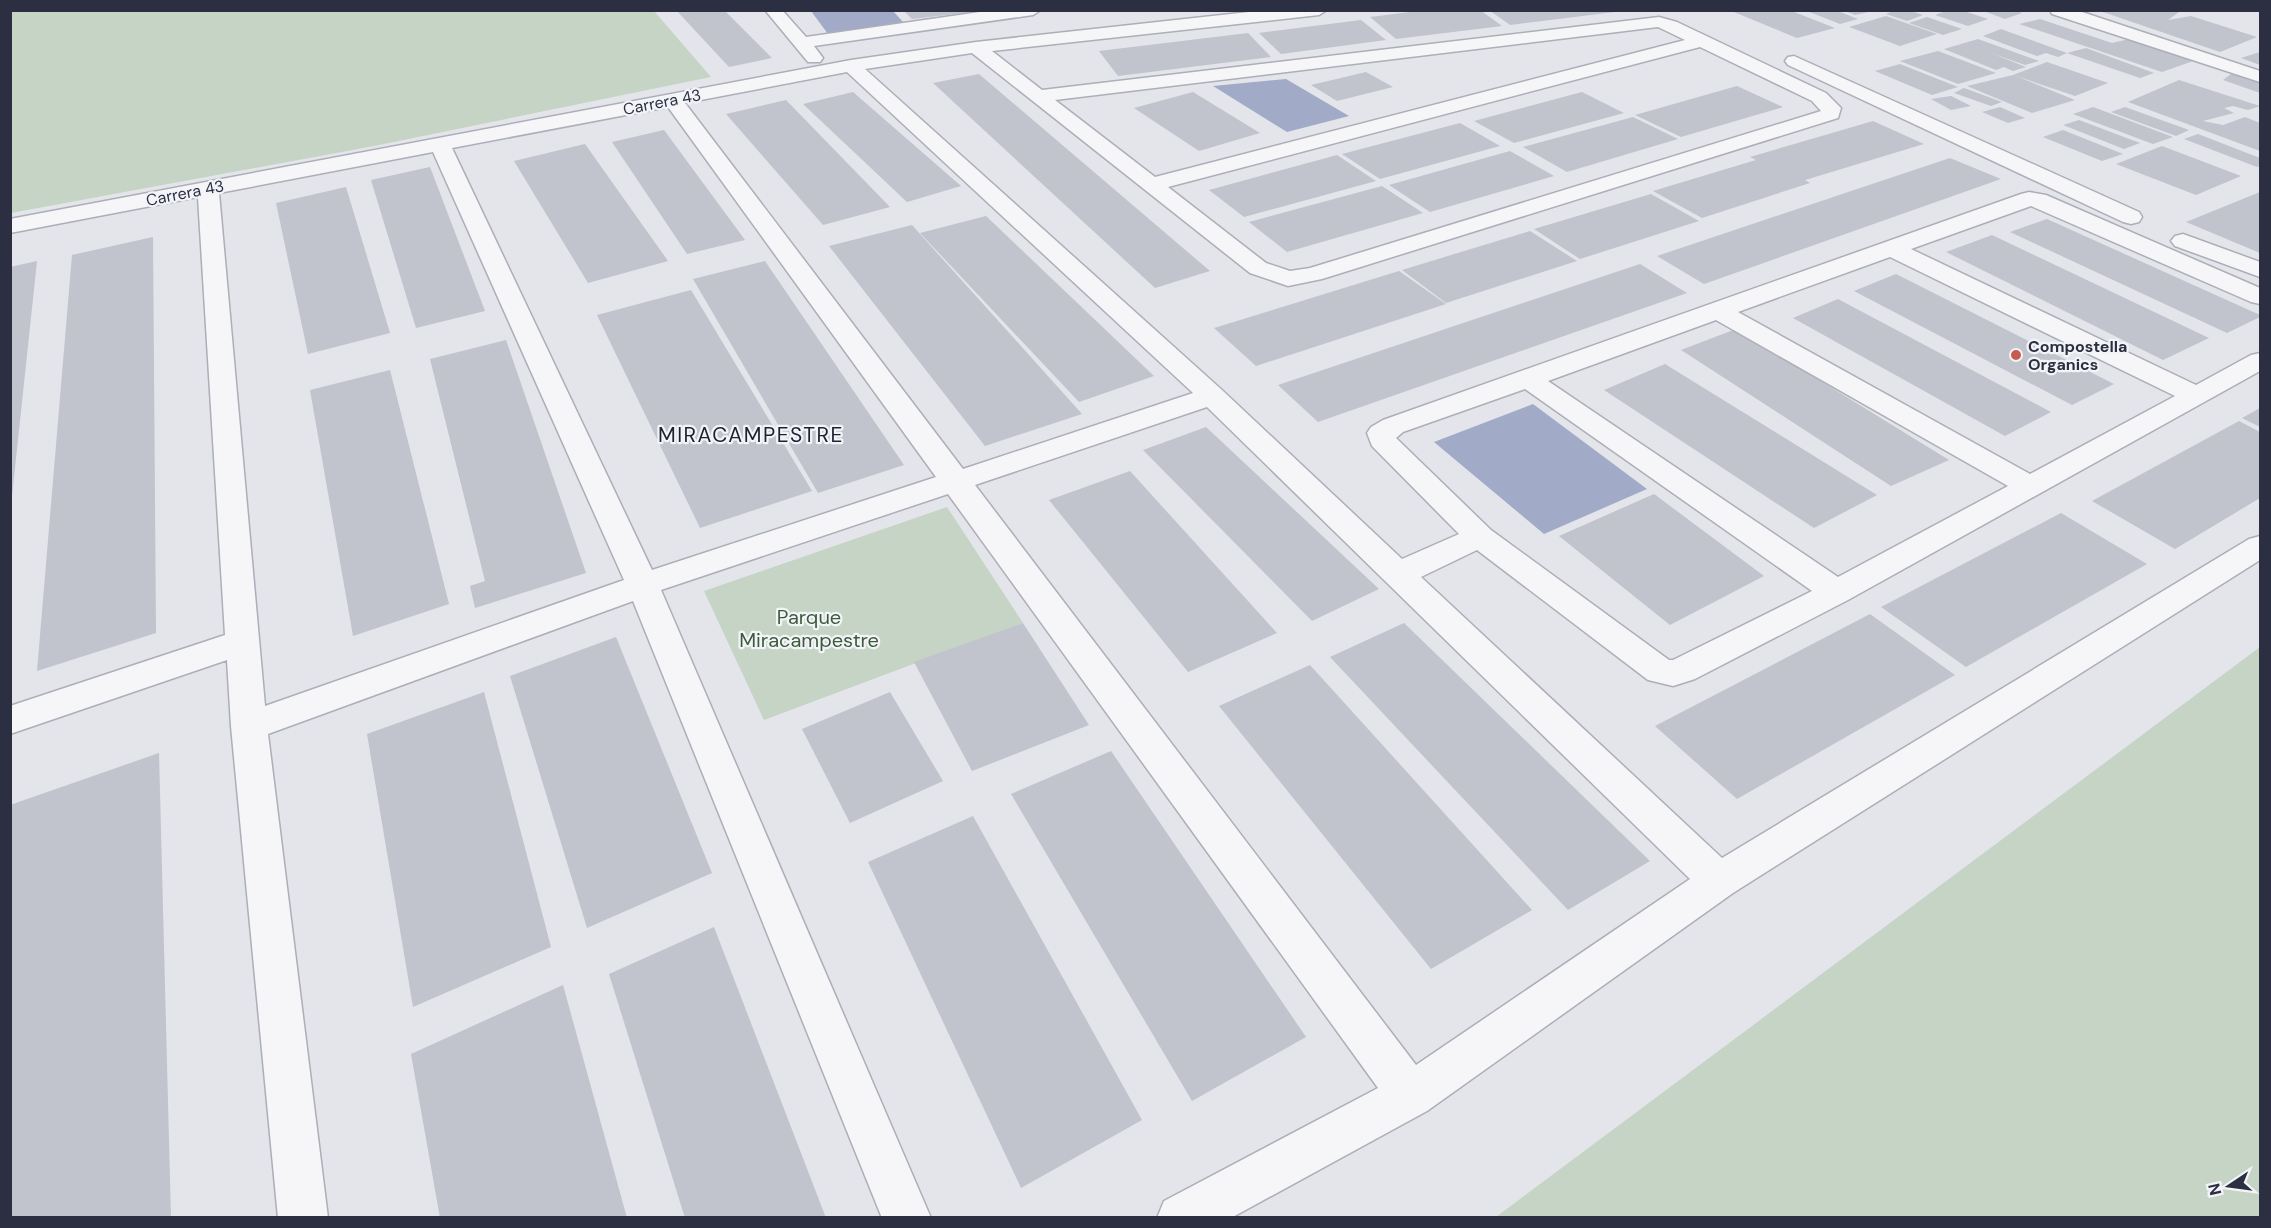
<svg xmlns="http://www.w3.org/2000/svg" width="2271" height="1228" viewBox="0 0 2271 1228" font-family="'DM Sans',sans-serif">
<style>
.green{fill:#c5d4c5}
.water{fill:#a1abc7}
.building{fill:#c1c3cd}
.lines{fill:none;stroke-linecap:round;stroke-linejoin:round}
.minor-casing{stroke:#acaeb8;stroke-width:3}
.minor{fill:#f6f6f9;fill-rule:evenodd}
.poi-dot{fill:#c55b53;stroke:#f3f4f8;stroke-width:2}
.labels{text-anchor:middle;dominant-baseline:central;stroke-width:4.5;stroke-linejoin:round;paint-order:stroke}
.far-street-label{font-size:16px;fill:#2c2f42;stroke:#f3f4f8}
.far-poi-label{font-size:16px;font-weight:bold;fill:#2c2f42;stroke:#f3f4f8;text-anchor:start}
.park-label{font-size:20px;fill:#3b5c3c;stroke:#f3f4f8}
.neighbourhood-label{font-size:21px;letter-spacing:1.5px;fill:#1e2033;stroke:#f3f4f8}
</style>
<rect width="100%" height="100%" fill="#e3e5ea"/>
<g class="green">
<polygon points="11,10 654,11 711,77 374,146 11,213"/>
<polygon points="947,507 1023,623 764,720 704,591"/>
<polygon points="2260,647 2260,1217 1496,1217"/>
</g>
<g class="water">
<polygon points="811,11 893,11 903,22 828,34"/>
<polygon points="1286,79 1349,116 1287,132 1213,86"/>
<polygon points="1533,404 1647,489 1544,534 1434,442"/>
</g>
<g class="building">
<polygon points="676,10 724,10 772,58 729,67"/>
<polygon points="903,10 971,10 973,12 912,19"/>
<polygon points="1426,10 1480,10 1502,26 1396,39 1370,17"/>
<polygon points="1489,10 1615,10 1615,12 1510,25"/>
<polygon points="1729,10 1789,10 1835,28 1797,38"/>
<polygon points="1835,10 1858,19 1840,24 1807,11"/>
<polygon points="1843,10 1872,10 1873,11 1855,15"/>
<polygon points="1896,10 1908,10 1923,15 1907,21 1886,14"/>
<polygon points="1948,10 1961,10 1988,19 1968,26 1935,15"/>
<polygon points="1981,10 2015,10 2022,13 2005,19"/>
<polygon points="2173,10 2179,12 2168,20 2191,16 2257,37 2220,52 2100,11"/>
<polygon points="1886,16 1937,34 1900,46 1849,27"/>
<polygon points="1927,17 1962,29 1943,35 1909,23"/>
<polygon points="2040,19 2112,43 2134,38 2196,60 2162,72 2019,24"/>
<polygon points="1361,20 1386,40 1281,54 1259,33"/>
<polygon points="2001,29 2067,53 2058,57 2046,53 2037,56 1983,36"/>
<polygon points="1248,33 1271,57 1118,76 1099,51"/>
<polygon points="1978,39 2039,61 2025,65 1991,53 2026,67 2013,71 2004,67 1996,70 1944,49"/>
<polygon points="2086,48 2154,73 2140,78 2067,53"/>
<polygon points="1938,51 1996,73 1958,84 1900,61"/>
<polygon points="2260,52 2260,65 2241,58"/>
<polygon points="2047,62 2108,83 2075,96 2016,76 2075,100 2032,113 1967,86 2013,75"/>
<polygon points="1900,64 1958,87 1932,95 1875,71"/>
<polygon points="2235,71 2260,80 2260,93 2223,80"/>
<polygon points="1366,72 1393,87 1337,101 1311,85"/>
<polygon points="979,74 1210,271 1155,288 933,83"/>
<polygon points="2179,80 2260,106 2248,110 2233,106 2224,108 2234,113 2203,121 2223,125 2245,117 2260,123 2260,151 2128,102"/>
<polygon points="1737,86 1783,107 1681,137 1635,115"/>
<polygon points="1964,88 2002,102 1991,106 1954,93"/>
<polygon points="853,92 961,186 907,202 803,104"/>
<polygon points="1193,92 1260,133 1199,151 1134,108"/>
<polygon points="1582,92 1624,113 1514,143 1474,121"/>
<polygon points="1951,96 1971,106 1951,110 1931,99"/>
<polygon points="786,100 890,207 823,225 726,114"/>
<polygon points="2000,107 2025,118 2008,123 1982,112"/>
<polygon points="2093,107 2173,137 2153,144 2073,114"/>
<polygon points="2125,107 2189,130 2176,136 2111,112"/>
<polygon points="1633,117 1678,139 1567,172 1523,147"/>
<polygon points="2079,120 2140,143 2124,149 2063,125"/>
<polygon points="1873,121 1924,144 1805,180 1810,183 1702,218 1653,191 1756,160 1750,157"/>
<polygon points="1460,123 1500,146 1380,179 1342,154"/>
<polygon points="664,130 745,240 687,254 612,142"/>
<polygon points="2063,130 2123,154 2102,161 2043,137"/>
<polygon points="2198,134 2260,158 2260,166 2257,167 2184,139"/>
<polygon points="585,144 668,261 588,283 514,161"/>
<polygon points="2162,146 2241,176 2196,195 2116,164"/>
<polygon points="1510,151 1554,176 1430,212 1389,185"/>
<polygon points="1337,155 1376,181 1244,217 1209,190"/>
<polygon points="1950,158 2001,179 1704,284 1657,256"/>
<polygon points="430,167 485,311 416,328 371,180"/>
<polygon points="1382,186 1423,213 1287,252 1249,222"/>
<polygon points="346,187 390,333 308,354 276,203"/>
<polygon points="2260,192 2260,253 2186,222"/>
<polygon points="1651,194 1699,221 1580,259 1534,229"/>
<polygon points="986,216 1154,376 1079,402 920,233"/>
<polygon points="2047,219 2260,315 2260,317 2227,333 2010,232"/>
<polygon points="912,225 1082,414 985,446 829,246"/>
<polygon points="1530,231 1577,261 1446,303 1402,270"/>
<polygon points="1992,235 2209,338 2163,360 1946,252"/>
<polygon points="153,237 156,633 37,671 72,255"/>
<polygon points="37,261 12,496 10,496 10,267"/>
<polygon points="765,261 904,465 818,493 693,279"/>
<polygon points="1640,264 1687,293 1318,422 1278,385"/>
<polygon points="1399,271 1446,304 1256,366 1214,328"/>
<polygon points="1896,274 2114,384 2072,405 1854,291"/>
<polygon points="691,290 812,491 700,528 597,315"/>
<polygon points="1838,299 2051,412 2005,436 1793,318"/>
<polygon points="1736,329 1949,460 1891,486 1681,350"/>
<polygon points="506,340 586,573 475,608 470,586 485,581 430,359"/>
<polygon points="1665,364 1877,495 1814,528 1604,390"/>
<polygon points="390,370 449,604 353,636 310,390"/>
<polygon points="2260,408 2260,427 2242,418"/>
<polygon points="2239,421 2260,432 2260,498 2175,549 2092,501"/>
<polygon points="1206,427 1379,589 1312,621 1143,450"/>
<polygon points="1130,471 1277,633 1188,672 1049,500"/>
<polygon points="1654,494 1764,576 1670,625 1559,536"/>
<polygon points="2061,513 2147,564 1966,667 1881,607"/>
<polygon points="1870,614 1955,675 1737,799 1655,726"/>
<polygon points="1023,623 1089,725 972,771 914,662"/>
<polygon points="1404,623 1650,861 1568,910 1330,657"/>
<polygon points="616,637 712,873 587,928 510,676"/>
<polygon points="1310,665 1532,910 1431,969 1219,706"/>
<polygon points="484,692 551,947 413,1007 367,734"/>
<polygon points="890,692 943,781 850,823 802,729"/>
<polygon points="1111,751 1306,1037 1192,1101 1011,794"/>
<polygon points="159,753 171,1218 10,1218 10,805"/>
<polygon points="973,816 1142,1120 1021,1188 868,862"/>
<polygon points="714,927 826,1218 685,1218 609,974"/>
<polygon points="563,985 627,1218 440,1218 411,1054"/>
</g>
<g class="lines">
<defs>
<g id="minor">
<polygon points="765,10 782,10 806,37 994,10 1041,10 1033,15 814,46 823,58 820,62 808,62"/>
<path d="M1267,10H1327L1319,15L992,51L1042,90L1659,17L1677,22L1826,93L1841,108L1838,118L1322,279L1288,286L1250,273L972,53L865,69L1222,390L1402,559L1459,534L1372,446L1367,433L1371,427L1383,420L2021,194L2029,192L2046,195L2260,288V304L2251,302L2031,206L1911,249L2196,385L2251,355L2260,353V371L1848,600L1695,679L1673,686L1648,680L1477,550L1421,577L1722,858L2249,539L2260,536V560L1733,893L1427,1111L1231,1218H1157L1164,1201L1378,1088L948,494L661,590L931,1218H882L633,601L268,734L328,1218H278L231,726L227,660L10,734V706L225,635L198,197L10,233V219L851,60L976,42ZM1658,27L1685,40L1155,177L1055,100ZM1700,47L1812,101L1821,111L1310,268L1290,271L1266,263L1168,187ZM847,72L1193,393L963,469L685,103ZM668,107L936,477L652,570L452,148ZM433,152L624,580L265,706L219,193ZM1890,257L2175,396L2030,474L1738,312ZM1716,320L2008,486L1838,577L1548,381ZM1525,389L1812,591L1673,660H1669L1491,530L1396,438L1403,432ZM1207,407L1690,879L1416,1065L975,485Z"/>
<polygon points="2050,10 2076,10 2260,71 2260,82 2052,14"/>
<polygon points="1794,56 2139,212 2142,217 2139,222 2131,224 2123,222 1788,65 1785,61 1788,57"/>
<polygon points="2183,234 2260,262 2260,277 2175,246 2171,241 2175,236"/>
</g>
</defs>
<use href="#minor" class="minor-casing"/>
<use href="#minor" class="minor"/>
</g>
<circle class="poi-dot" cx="2016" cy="355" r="6"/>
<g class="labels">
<g class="far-street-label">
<text transform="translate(662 102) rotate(-11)">Carrera 43</text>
<text transform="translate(185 193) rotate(-11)">Carrera 43</text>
</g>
<g class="far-poi-label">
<text x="2028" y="346">Compostella<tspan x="2028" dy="18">Organics</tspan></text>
</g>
<g class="park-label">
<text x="809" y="617">Parque<tspan x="809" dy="23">Miracampestre</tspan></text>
</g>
<g class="neighbourhood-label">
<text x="751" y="435">MIRACAMPESTRE</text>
</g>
</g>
<rect width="2271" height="1228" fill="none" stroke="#2c2f42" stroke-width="24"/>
<g transform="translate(2229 1186) rotate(257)" stroke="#f3f4f8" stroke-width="4.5" paint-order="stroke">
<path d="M0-4.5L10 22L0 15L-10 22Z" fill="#2c2f42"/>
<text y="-9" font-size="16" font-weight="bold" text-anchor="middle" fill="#2c2f42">N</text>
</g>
</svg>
